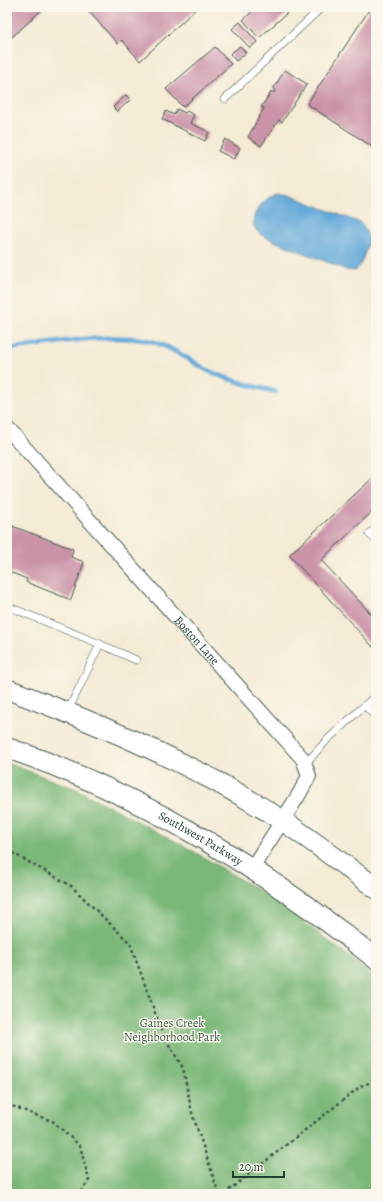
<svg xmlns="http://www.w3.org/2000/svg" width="383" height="1201" viewBox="0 0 383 1201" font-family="Alegreya,serif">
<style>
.forest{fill:#7ab878;stroke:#4c7a56}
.water{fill:#64a9d9;stroke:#427386}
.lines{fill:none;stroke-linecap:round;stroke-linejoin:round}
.stream{stroke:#64a9d9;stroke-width:5}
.building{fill:#cb93a8}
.lane-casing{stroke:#3f574c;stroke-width:8}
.street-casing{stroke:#3f574c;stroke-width:16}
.secondary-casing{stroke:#3f574c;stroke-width:22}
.path{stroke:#3f574c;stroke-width:2.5;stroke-dasharray:3 3;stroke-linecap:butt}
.lane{stroke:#fff;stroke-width:7}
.street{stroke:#fff;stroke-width:14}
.secondary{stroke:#fff;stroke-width:20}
.labels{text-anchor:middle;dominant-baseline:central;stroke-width:3;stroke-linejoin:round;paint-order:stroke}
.street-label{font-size:12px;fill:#1f3d34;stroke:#fbf7ec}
.park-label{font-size:12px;fill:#375c46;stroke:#fbf7ec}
</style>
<rect width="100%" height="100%" fill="#fbf7ec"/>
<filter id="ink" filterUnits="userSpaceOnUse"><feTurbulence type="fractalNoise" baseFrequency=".025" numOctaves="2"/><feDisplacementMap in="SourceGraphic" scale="8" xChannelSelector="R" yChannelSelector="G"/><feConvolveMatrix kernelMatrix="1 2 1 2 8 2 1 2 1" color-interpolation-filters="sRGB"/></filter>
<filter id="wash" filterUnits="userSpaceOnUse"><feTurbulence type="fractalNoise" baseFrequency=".012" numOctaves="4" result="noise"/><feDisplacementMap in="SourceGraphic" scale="16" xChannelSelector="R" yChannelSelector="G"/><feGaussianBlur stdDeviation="0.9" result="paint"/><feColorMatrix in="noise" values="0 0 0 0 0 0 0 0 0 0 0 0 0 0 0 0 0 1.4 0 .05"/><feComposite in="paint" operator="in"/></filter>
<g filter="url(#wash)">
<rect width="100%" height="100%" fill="#f4ebd5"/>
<polygon class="forest" points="7,763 76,789 188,848 271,898 343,952 376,979 376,1194 7,1194"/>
<path class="water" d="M278,193L289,195L361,223L370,239L360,266L355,271L347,270L269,239C266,237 261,235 258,232C244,218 265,197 278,193Z"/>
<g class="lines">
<path class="stream" d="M7,349C52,344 101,333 146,340C169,344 189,361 209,371C230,381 253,386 276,392"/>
</g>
<g id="blocks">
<g class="building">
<polygon points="7,7 45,7 12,37 7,31"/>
<polygon points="85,7 198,7 140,61 122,40 118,44"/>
<polygon points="257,7 294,7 259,38 243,20"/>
<polygon points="371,7 376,7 376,149 307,104"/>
<polygon points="240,22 257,42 250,48 232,29"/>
<polygon points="240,46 246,53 236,61 230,54"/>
<polygon points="215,47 231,64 183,107 166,89"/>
<polygon points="285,70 307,84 282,122 279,120 261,146 248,137 264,108 261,107 272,91 274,93 275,91 273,89"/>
<polygon points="126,95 130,100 117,112 113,107"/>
<polygon points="177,109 185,113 187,111 194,115 190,123 209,132 205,141 162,119 166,111 174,115"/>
<polygon points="225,139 240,148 234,159 218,151"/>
<polygon points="376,475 376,508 321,560 372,615 376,611 376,645 373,647 289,555"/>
<polygon points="7,524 73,549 71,557 84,562 71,600 26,582 27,579 7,571"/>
</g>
</g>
</g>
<g filter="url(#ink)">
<use href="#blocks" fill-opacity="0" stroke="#3f574c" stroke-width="1"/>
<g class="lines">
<defs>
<g id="lane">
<polyline points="225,99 322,7"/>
<polyline points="376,528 369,534 376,540"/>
<polyline points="7,606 100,644 68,711"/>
<polyline points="100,644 136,660"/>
<polyline points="365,705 376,718"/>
<polyline points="305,764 328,739 376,695"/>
</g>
<g id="street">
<path id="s1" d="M7,428L303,759L309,776L298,796L252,868"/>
</g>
<g id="secondary">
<path d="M7,689C102,725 197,765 283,821C315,842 345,866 376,888"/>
<path id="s2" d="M7,748C140,793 267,871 376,959"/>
</g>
</defs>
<use href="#lane" class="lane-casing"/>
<use href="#street" class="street-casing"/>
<use href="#secondary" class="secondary-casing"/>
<g class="path">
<polyline points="7,850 70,885 130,943 163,1035 183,1068 192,1113 219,1194"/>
<polyline points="7,1104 54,1122 80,1146 89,1180 80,1194"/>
<polyline points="224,1194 347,1097 361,1086 376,1080"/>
</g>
<use href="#lane" class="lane"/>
<use href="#street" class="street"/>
<use href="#secondary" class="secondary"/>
</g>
</g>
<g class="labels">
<g class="street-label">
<text stroke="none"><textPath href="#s1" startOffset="285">Boston Lane</textPath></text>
<text stroke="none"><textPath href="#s2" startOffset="214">Southwest Parkway</textPath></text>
</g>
<g class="park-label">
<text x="172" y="1023">Gaines Creek<tspan x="172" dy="14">Neighborhood Park</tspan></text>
</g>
</g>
<rect width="383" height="1201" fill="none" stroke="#fbf7ec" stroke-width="24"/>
<path d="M233 1171v6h51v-6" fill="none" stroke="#1f3d34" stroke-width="2"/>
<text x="239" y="1171" font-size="12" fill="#1f3d34" stroke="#fbf7ec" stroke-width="3" paint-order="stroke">20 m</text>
</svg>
